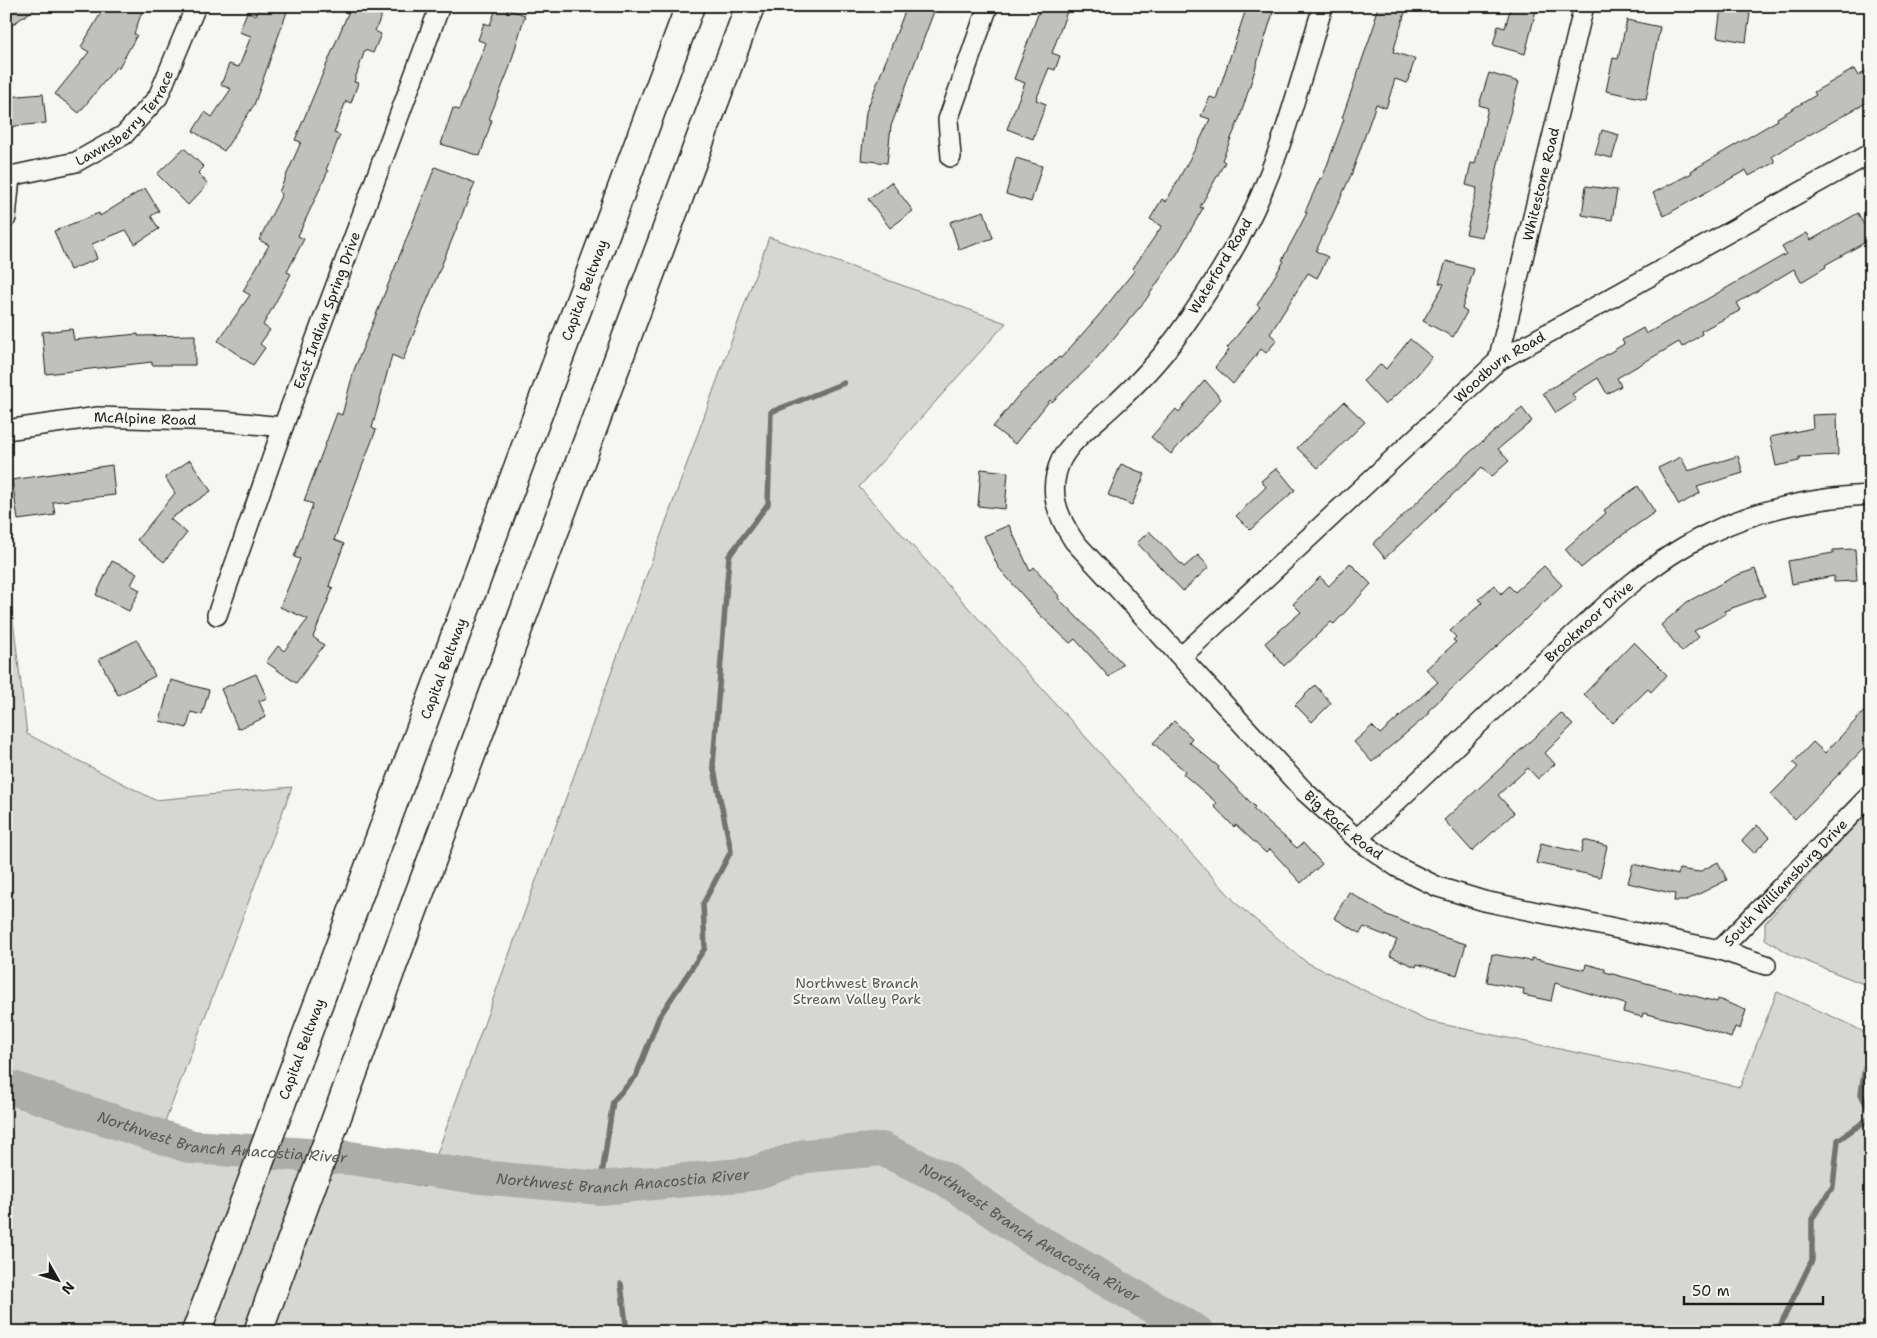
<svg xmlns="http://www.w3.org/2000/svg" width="1877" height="1338" viewBox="0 0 1877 1338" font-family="'Shantell Sans',sans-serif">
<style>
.park{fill:#d6d6d2;stroke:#797977}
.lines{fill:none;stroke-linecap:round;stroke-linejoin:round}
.stream{stroke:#727271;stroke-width:5.5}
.river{stroke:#acaca9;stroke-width:34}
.building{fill:#c0c0bd;stroke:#1c1c1c}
.street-casing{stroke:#1c1c1c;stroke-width:22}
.highway-casing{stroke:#1c1c1c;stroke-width:31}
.street{stroke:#f6f6f2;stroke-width:19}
.highway{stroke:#f6f6f2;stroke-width:28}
.labels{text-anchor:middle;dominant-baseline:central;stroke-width:4;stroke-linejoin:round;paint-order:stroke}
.street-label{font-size:14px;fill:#1c1c1c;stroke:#f6f6f2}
.park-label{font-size:14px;fill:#545453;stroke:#f6f6f2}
.water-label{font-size:15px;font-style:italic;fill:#565654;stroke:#f6f6f2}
</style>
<rect width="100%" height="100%" fill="#f6f6f2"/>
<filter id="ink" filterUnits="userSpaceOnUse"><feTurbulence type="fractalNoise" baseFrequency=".02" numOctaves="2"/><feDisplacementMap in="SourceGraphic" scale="10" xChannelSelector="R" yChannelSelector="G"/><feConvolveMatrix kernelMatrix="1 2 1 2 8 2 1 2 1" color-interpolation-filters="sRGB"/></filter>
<g filter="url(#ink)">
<g class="park">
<polygon points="769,237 1006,323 859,487 1239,906 1306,962 1427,1021 1740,1087 1777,992 1845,1022 1871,1036 1871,1332 6,1332 6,563 27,734 155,800 292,787 162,1130 425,1187"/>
<polygon points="1871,808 1871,987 1793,956 1765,939 1765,923"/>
</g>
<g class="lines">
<g class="stream">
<polyline points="1871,1065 1865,1067 1861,1094 1871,1114"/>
<polyline points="600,1188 613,1101 636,1076 659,1017 705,948 703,904 731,851 713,765 729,556 768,504 771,412 844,383"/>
<polyline points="621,1284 627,1332"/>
<polyline points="1777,1332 1812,1260 1812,1219 1833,1186 1838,1140 1871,1117"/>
</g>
<path class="river" id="s1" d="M6,1086L192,1147L350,1158L470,1176L600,1188L751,1174L805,1156L882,1149L945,1179L1029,1236L1197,1332"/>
</g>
<g class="building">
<polygon points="6,6 39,6 6,29"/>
<polygon points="105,6 144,6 134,34 137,35 118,69 116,67 79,113 55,94 89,52 81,47"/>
<polygon points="260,6 289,6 254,105 224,151 193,131 205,112 212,117 231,89 221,85 229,64 239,67 251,36 239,32 247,12 256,15"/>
<polygon points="351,6 362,6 382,14 375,31 381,34 373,53 365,50 354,82 358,83 351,103 346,101 334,133 340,135 326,170 328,171 298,236 304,239 287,272 291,274 263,325 270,330 260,344 265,348 253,365 218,341 250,295 243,291 269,245 259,240 282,194 279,192 301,142 295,140"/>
<polygon points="497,6 525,15 509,69 489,119 492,120 480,156 441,144 453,108 459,110 486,43 478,40 484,23 490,25"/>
<polygon points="907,6 936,6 891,126 887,163 861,160 866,112"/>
<polygon points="1041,6 1069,6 1052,53 1060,56 1055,70 1049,68 1036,100 1046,104 1033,139 1007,129 1025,83 1014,79"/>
<polygon points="1247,6 1273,13 1240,117 1222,160 1225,162 1200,207 1203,208 1177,254 1145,301 1090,366 1052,402 1050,400 1015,444 993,427 1017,397 1059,357 1061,358 1099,315 1135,270 1133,268 1162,226 1150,219 1162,199 1166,202 1200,140 1210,119 1201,116 1210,97 1216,99"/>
<polygon points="1378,6 1407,6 1393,52 1415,59 1407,83 1395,79 1386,108 1376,104 1352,173 1316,251 1328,257 1317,278 1308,273 1270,334 1277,340 1266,353 1261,349 1233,384 1215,367 1229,350 1227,348 1260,307 1257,305 1284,261 1282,260 1307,213 1305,212 1320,178 1322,179 1344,119 1342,118 1376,20 1374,19"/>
<polygon points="1511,6 1537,6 1525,54 1493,45 1498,26 1505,28"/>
<polygon points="1721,8 1750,13 1746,42 1717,37"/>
<polygon points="1627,20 1660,27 1646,99 1606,91 1613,58 1618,59"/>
<polygon points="1871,68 1871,100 1772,156 1775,162 1749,176 1746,170 1664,216 1653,193 1692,173 1691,171 1778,120 1777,118 1816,95 1814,92 1854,69 1858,76"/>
<polygon points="1489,73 1519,82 1507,124 1482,237 1466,234 1477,188 1466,185 1471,163 1475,164 1488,108 1479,105"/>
<polygon points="43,94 46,123 6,127 6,97"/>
<polygon points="1602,130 1619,135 1612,158 1595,154"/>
<polygon points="184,148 204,167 198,173 208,184 188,205 157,174"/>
<polygon points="1016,158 1042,166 1031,202 1006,194"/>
<polygon points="435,167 475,183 403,360 392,355 372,428 376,430 334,540 344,544 329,586 333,588 313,637 324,645 296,683 266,662 278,646 284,651 308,619 280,607 300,559 294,557 313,504 304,501 337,413 342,415 354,370"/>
<polygon points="891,182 913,211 890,228 868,199"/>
<polygon points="1586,186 1617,190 1612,220 1582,215"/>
<polygon points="145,188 159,211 151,216 159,229 135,244 126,230 92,244 97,259 70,270 54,231 99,213 100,216"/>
<polygon points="984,211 993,238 959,250 950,222"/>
<polygon points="1858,213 1871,239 1825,265 1826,267 1801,282 1794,269 1737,303 1741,310 1701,331 1702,334 1682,347 1679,342 1617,378 1621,386 1607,394 1598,378 1572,394 1576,400 1556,413 1543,393 1624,344 1622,340 1643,328 1646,334 1786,254 1782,247 1807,233 1811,240"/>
<polygon points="1446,261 1474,269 1462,309 1467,312 1453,337 1423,321 1444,284 1439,283"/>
<polygon points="72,329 74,340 138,334 138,336 195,335 195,365 152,365 152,362 46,374 42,332"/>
<polygon points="1410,339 1432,357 1417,375 1385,405 1363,381 1381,364 1386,369"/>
<polygon points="1205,380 1221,399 1171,454 1151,437 1176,409 1179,412"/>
<polygon points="1344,402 1365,422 1318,468 1297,448"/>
<polygon points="1522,408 1532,421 1498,449 1509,461 1491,477 1482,467 1385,558 1373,544 1469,453"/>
<polygon points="1837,414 1838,455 1799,457 1799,461 1776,466 1770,437 1813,428 1812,415"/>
<polygon points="1738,456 1743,473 1697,487 1700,493 1679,505 1658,468 1681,457 1688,471"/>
<polygon points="190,460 211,491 170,519 187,533 164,562 137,540 175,493 165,477"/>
<polygon points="1121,464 1145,474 1132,505 1108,495"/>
<polygon points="112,465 115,495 53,502 55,515 18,520 12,480"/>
<polygon points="1277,468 1295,490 1250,530 1236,516 1266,487 1261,481"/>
<polygon points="981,469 1008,472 1005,509 978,506"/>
<polygon points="1638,486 1655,512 1611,543 1581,568 1565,549 1606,513 1604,510"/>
<polygon points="1009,525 1030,571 1034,567 1059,596 1058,598 1123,664 1109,677 1075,639 1070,643 1039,614 998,567 984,536"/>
<polygon points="1149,531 1184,567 1198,555 1209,567 1183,591 1137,543"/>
<polygon points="1855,549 1857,581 1834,582 1834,576 1792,584 1788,561 1833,553 1833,550"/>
<polygon points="112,561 137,573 131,585 140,590 129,611 96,595"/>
<polygon points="1350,563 1371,584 1334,624 1331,622 1284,666 1265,643 1301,612 1293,604 1320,577 1329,586"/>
<polygon points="1544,566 1562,585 1428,711 1430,713 1372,762 1354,742 1372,726 1380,734 1438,682 1426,669 1456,642 1453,640 1456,637 1450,631 1482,603 1479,599 1494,585 1501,594 1509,586 1515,592"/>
<polygon points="1755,569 1765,596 1724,611 1726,614 1694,631 1699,637 1682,652 1661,625 1687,602 1735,576"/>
<polygon points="137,640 155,676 118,695 99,659"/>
<polygon points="1634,642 1667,675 1651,692 1648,689 1613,723 1584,694"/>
<polygon points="256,674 267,698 259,701 266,717 238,729 221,689"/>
<polygon points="171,680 209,690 202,715 191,712 187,728 160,721"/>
<polygon points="1315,685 1331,703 1312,722 1295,705"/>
<polygon points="1871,704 1871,741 1795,819 1770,795 1798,767 1793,763 1813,742 1825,753"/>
<polygon points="1561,713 1573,725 1545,753 1555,764 1538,779 1528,768 1498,795 1514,813 1472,851 1444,820"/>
<polygon points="1174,721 1192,738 1189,742 1219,767 1218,769 1255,807 1253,809 1297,848 1303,843 1322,864 1301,883 1270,849 1266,853 1236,825 1234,827 1214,806 1217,803 1183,774 1185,771 1153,743"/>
<polygon points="1757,825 1770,837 1754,853 1742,841"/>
<polygon points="1584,840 1607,846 1600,877 1536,863 1541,843 1581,853"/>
<polygon points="1718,862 1727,880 1685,901 1674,901 1675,894 1628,883 1633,864 1678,875 1679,869 1699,872"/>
<polygon points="1349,892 1387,915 1439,936 1466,944 1457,975 1417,964 1416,967 1390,956 1397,940 1364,927 1360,933 1334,918"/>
<polygon points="1492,954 1531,961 1531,958 1585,970 1586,964 1605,969 1605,972 1717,1002 1718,999 1746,1010 1740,1029 1735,1027 1731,1038 1698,1026 1643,1013 1642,1017 1623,1012 1625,1004 1555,983 1551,1001 1523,995 1524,989 1487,982"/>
</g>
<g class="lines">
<defs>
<g id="street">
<path id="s2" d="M1323,6C1302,74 1284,146 1254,210C1233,254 1205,297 1177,336C1159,361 1136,385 1113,406C1096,422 1072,439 1061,460C1047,491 1057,515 1074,541L1304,791L1357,839L1397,867L1438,887L1484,901L1720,950L1766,965"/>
<polyline points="951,157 948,120 988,6"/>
<path id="s3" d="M6,177L76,162L124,135L158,97L196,6"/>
<polyline points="6,218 10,177"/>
<path id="s4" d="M1498,361L1584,6"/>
<path id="s5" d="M6,430L98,417L223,421L283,427"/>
<path id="s6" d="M217,615L283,427L440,6"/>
<path id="s7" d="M1182,656L1498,361L1871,153"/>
<path id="s8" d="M1357,839C1417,782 1478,725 1538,668C1591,619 1644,564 1710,533C1758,509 1817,497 1871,495"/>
<path id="s9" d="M1720,950L1871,794"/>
</g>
<g id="highway">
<path id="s10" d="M196,1332L690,6"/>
<polyline points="258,1332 380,999 750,6"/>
</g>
</defs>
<use href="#street" class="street-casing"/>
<use href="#highway" class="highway-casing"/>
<use href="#street" class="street"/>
<use href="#highway" class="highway"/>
</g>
</g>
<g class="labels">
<g class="street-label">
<text stroke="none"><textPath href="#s3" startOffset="139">Lawnsberry Terrace</textPath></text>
<text stroke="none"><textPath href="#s4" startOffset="182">Whitestone Road</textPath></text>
<text transform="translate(1220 266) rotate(-59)">Waterford Road</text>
<text stroke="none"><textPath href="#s10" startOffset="1112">Capital Beltway</textPath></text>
<text stroke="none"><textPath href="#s6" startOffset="324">East Indian Spring Drive</textPath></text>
<text stroke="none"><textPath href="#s7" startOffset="430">Woodburn Road</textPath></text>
<text stroke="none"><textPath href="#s5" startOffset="140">McAlpine Road</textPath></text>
<text stroke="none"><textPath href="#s8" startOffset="318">Brookmoor Drive</textPath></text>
<text stroke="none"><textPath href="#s10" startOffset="708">Capital Beltway</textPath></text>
<text stroke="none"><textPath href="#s2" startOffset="1012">Big Rock Road</textPath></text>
<text stroke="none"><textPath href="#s9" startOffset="94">South Williamsburg Drive</textPath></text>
<text stroke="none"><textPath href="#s10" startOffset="302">Capital Beltway</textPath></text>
</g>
<g class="park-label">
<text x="857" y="983">Northwest Branch<tspan x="857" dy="16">Stream Valley Park</tspan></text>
</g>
<g class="water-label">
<text stroke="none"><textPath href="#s1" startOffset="224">Northwest Branch Anacostia River</textPath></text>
<text stroke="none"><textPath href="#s1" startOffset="629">Northwest Branch Anacostia River</textPath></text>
<text stroke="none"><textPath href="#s1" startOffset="1062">Northwest Branch Anacostia River</textPath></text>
</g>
</g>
<rect width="1877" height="1338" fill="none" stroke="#f6f6f2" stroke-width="25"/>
<rect x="12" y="12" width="1852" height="1313" fill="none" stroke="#1c1c1c" stroke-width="2" filter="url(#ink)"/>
<g transform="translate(58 1280) rotate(129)" stroke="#f6f6f2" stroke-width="4" paint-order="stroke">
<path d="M0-4L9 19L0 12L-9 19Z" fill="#1c1c1c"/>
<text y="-8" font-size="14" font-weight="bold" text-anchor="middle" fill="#1c1c1c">N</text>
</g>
<path d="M1684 1296v8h139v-8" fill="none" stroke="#1c1c1c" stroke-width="2.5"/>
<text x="1692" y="1296" font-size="15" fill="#1c1c1c" stroke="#f6f6f2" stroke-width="4" paint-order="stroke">50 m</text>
</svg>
